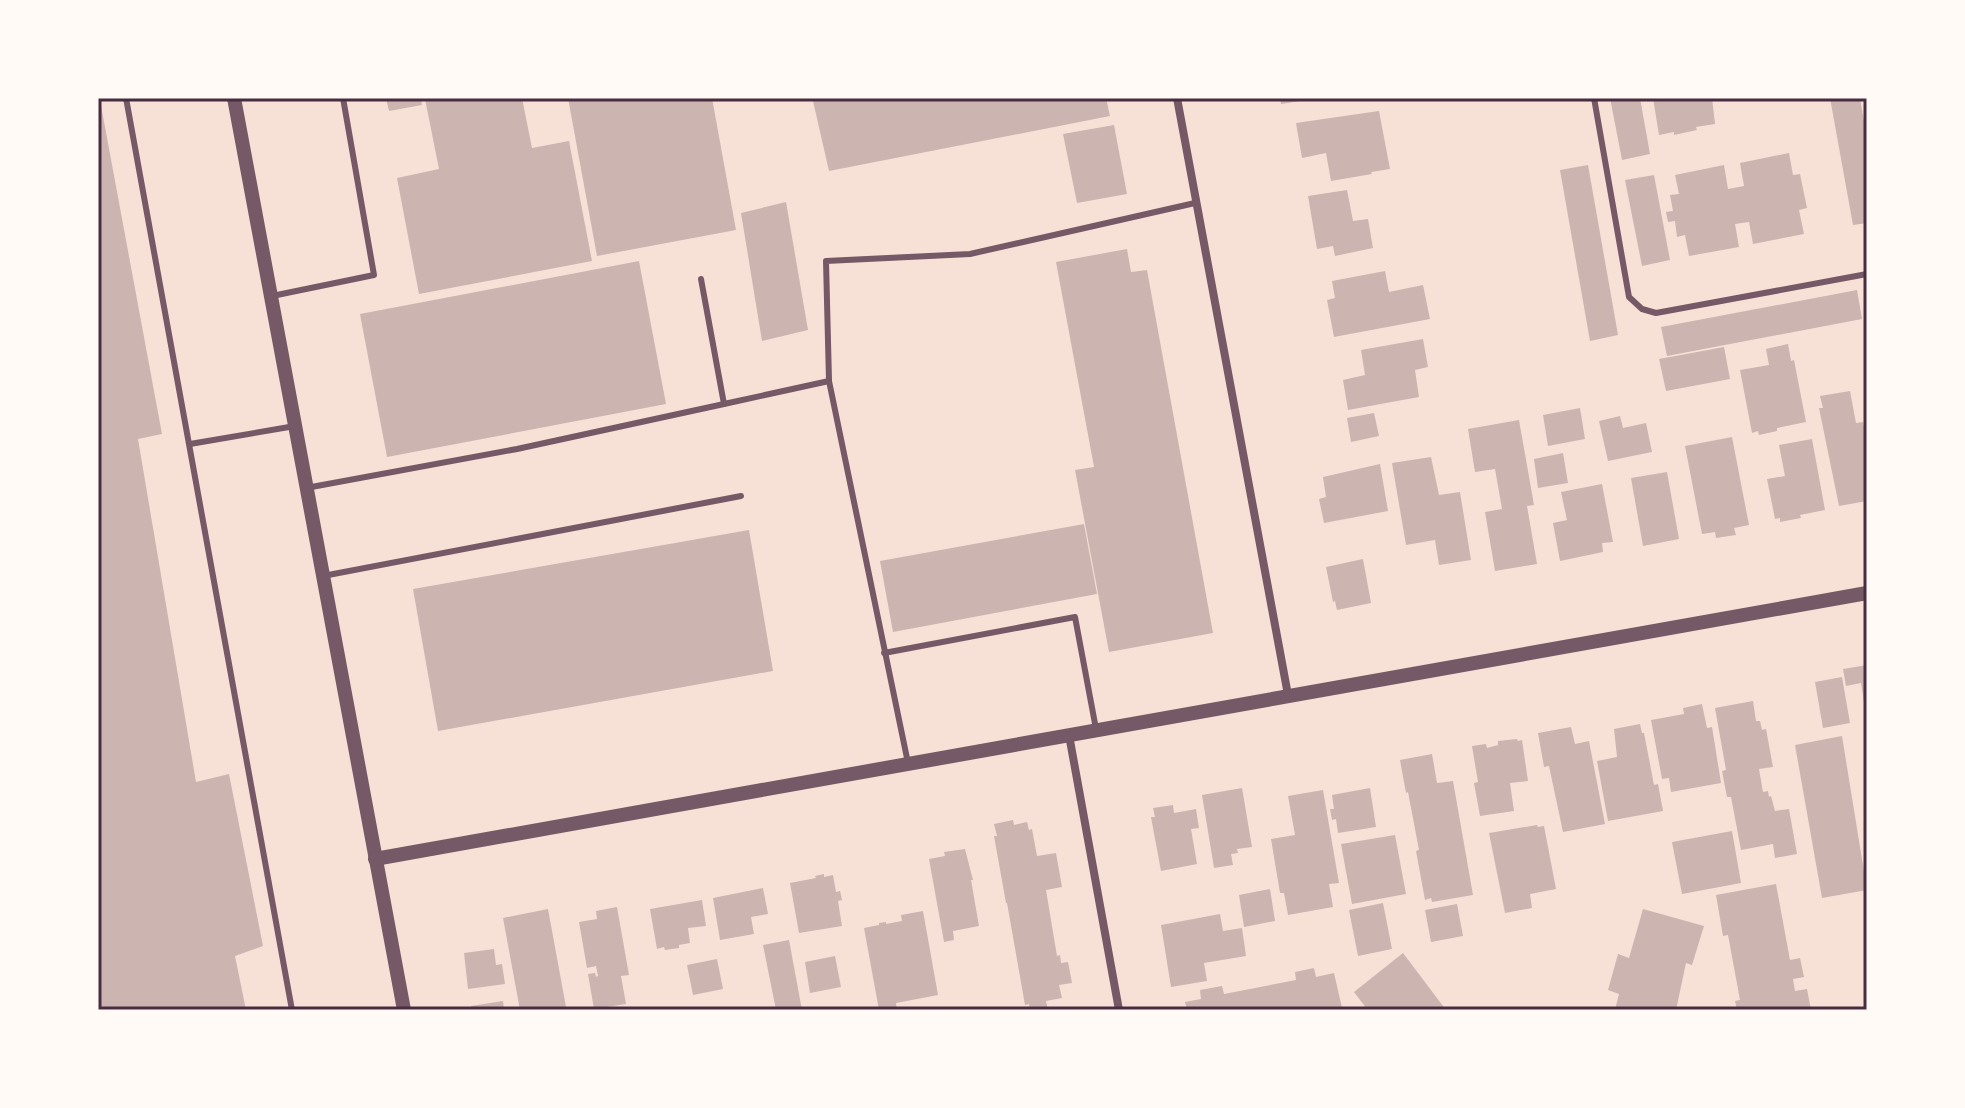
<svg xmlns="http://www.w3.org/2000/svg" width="1965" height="1108" viewBox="0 0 1965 1108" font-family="Cabin,sans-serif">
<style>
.building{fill:#ccb4b1}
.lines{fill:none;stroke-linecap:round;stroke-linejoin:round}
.service{stroke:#755966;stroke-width:6}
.minor{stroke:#755966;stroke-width:8}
.tertiary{stroke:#755966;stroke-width:14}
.neatline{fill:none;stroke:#4a2c40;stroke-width:3}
</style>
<rect width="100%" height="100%" fill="#f7e1d7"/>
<g class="building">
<polygon points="386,98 421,98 422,105 389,111"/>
<polygon points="432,98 522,98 532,148 569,141 592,261 419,294 397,178 439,169 425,99"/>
<polygon points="568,98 712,98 736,230 597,256"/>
<polygon points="832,98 1106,98 1110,116 829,171 813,101"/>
<polygon points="1280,98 1307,98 1307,100 1281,104"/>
<polygon points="1610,98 1640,98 1650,154 1622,160"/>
<polygon points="1653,98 1712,98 1715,124 1696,127 1697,130 1674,135 1674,132 1659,135"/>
<polygon points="1830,98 1860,98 1867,139 1867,223 1853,225"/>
<polygon points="98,100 100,100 162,434 138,439 196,782 229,774 263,946 235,956 246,1010 98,1010"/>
<polygon points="1379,111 1390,169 1371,172 1372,174 1331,181 1326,153 1302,158 1296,123"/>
<polygon points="1114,125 1127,194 1077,203 1063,134"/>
<polygon points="1789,153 1793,175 1800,174 1807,208 1799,210 1804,234 1753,244 1749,222 1735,224 1739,247 1689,256 1685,235 1677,237 1675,221 1668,222 1666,212 1673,211 1670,195 1679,194 1675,175 1724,165 1728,189 1744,186 1740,163"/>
<polygon points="1588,165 1618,335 1590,341 1560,170"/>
<polygon points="1654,175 1670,260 1642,266 1625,180"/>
<polygon points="1347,190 1353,221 1368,219 1373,248 1335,256 1333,246 1317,249 1308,196"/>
<polygon points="786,202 808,330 762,341 741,213"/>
<polygon points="1127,249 1131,272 1147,270 1213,633 1109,652 1075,470 1094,467 1056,262"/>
<polygon points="639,261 666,404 387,457 360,314"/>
<polygon points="1385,271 1389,292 1423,285 1430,319 1334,337 1327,300 1335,298 1332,281"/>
<polygon points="1857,290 1862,319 1667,356 1661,327"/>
<polygon points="1423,339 1428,367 1415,370 1419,397 1348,410 1343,380 1365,375 1361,350"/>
<polygon points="1788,344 1791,361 1794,360 1806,422 1777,428 1777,431 1759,435 1758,431 1752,433 1740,370 1769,365 1766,349"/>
<polygon points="1724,347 1730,379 1666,391 1659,359"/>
<polygon points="1850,391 1856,423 1863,422 1867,439 1867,501 1839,506 1819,408 1823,408 1820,396"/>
<polygon points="1580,408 1585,439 1548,446 1543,415"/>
<polygon points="1374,413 1379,436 1351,442 1347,418"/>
<polygon points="1620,416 1623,428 1646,423 1652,452 1608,461 1599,421"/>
<polygon points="1519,420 1534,505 1527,506 1537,564 1495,571 1485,512 1502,509 1495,469 1475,472 1468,429"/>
<polygon points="1732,437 1749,525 1734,528 1736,535 1716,538 1715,532 1702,534 1685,446"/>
<polygon points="1812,439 1825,510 1800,515 1801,518 1780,522 1780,518 1775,519 1767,479 1785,476 1779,445"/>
<polygon points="1563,453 1568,483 1538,488 1534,459"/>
<polygon points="1431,457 1439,495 1460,492 1471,560 1439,565 1435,540 1406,545 1392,463"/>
<polygon points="1380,464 1388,511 1324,523 1319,499 1326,497 1323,477"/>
<polygon points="1667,472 1679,539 1643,546 1631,478"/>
<polygon points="1602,484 1613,542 1602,543 1603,552 1560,561 1553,523 1567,520 1561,492"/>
<polygon points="1084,524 1097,594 893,632 880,561"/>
<polygon points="749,530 773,671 438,731 413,589"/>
<polygon points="1363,559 1371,603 1337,610 1335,601 1333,602 1326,567"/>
<polygon points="1867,665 1867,709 1865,709 1861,683 1846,686 1843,669"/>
<polygon points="1842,677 1850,723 1823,728 1815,682"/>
<polygon points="1753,701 1756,721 1760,721 1762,730 1766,729 1773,767 1759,769 1763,792 1768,791 1769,797 1771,796 1775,811 1789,809 1797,854 1775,858 1773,844 1741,850 1731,797 1727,797 1722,771 1726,770 1715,708"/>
<polygon points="1702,704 1707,728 1712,727 1721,783 1671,792 1669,778 1662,779 1651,720 1684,714 1683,708"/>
<polygon points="1640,724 1642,733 1644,733 1654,785 1658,784 1663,811 1608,821 1597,761 1617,757 1614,729"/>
<polygon points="1571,727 1575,744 1589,741 1605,824 1563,832 1549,766 1544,767 1538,733"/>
<polygon points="1842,736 1867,890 1822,898 1795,745"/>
<polygon points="1517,739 1518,741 1522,740 1528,781 1510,783 1514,811 1480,816 1474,783 1478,782 1472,746 1486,744 1487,748 1498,745 1498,741"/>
<polygon points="1432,754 1437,783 1453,781 1473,895 1432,902 1431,898 1425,900 1416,851 1419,850 1408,792 1406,793 1400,760"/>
<polygon points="1242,788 1252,847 1237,849 1238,853 1231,854 1233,865 1214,868 1202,795"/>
<polygon points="1370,788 1376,827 1338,833 1336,819 1332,820 1330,809 1334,809 1332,795"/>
<polygon points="1323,790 1339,883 1329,884 1333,907 1288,915 1284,893 1280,893 1271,839 1295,835 1288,796"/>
<polygon points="1173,805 1174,813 1196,809 1199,828 1191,829 1197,864 1161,871 1151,817 1155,817 1153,808"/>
<polygon points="1013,820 1014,825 1027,822 1029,830 1032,829 1037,856 1056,853 1062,887 1046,890 1057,956 1060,955 1061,963 1068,962 1072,983 1059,985 1062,998 1046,1001 1048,1010 1030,1010 1029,1004 1025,1005 1007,903 1006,903 994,836 997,836 994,824"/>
<polygon points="1537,825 1538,827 1544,826 1556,889 1530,894 1532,908 1505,913 1489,833"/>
<polygon points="1732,831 1741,883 1682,894 1672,842"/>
<polygon points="1395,835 1406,894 1352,904 1341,844"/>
<polygon points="965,849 973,880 971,880 979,926 953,931 954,940 944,942 929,859 945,856 944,852"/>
<polygon points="824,874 824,877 833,875 836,892 840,891 842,900 838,901 842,926 799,933 790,883 816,878 815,876"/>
<polygon points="1776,884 1790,960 1800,958 1804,977 1793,979 1795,991 1807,989 1811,1010 1737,1010 1735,1001 1740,1000 1728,935 1723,936 1716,895"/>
<polygon points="763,888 768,914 751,917 754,934 720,940 713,898"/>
<polygon points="1270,889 1275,921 1244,927 1239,895"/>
<polygon points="702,900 706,926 688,928 690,943 679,945 679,948 665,950 664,947 657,949 650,909"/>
<polygon points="1383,903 1392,949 1358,956 1349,910"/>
<polygon points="1457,904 1463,936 1431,942 1425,910"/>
<polygon points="617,907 629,975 621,976 626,1004 594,1009 588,974 595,973 596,977 598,976 596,966 587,968 579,922 597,919 596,911"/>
<polygon points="548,909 566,1007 552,1010 520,1010 503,918"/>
<polygon points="1643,909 1704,926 1692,965 1686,963 1676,1010 1615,1010 1619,994 1608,990 1618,954 1629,958"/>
<polygon points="923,911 938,995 896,1003 897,1010 879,1010 864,928 879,925 879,923 886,922 886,924 902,921 901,915"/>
<polygon points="1220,914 1223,931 1242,928 1246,956 1204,963 1207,981 1171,987 1161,925"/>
<polygon points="789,940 802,1010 776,1010 763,945"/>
<polygon points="494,949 496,965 502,964 505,984 468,989 464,953"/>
<polygon points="1403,953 1446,1010 1367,1009 1354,992"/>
<polygon points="835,956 841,987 810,993 805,962"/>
<polygon points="717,959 723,989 693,995 687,965"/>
<polygon points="1314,968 1316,977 1334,973 1342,1008 1340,1010 1187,1010 1185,1002 1201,999 1200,990 1222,986 1224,994 1296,980 1295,972"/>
<polygon points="503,1001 504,1010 472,1010 471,1006"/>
</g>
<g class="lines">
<g class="service">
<polyline points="126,98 292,1010"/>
<polyline points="1594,98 1629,297 1642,309 1656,313 1867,274"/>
<polyline points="272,296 374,275 343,98"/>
<polyline points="724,404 829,381"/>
<polyline points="190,444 295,426"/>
<polyline points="306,488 517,449 724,404 701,279"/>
<polyline points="323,576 741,496"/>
<polyline points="884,653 1075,617 1096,729"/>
<polyline points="908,763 829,381 826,261 970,254 1195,203"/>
</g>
<g class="minor">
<polyline points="1177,98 1288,695"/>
<polyline points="1069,735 1119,1010"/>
</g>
<g class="tertiary">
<polyline points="234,98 404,1010"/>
<polyline points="375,859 1867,593"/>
</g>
</g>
<rect width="1965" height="1108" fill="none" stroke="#fffaf5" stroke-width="200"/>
<rect x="100" y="100" width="1765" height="908" class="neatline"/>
</svg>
